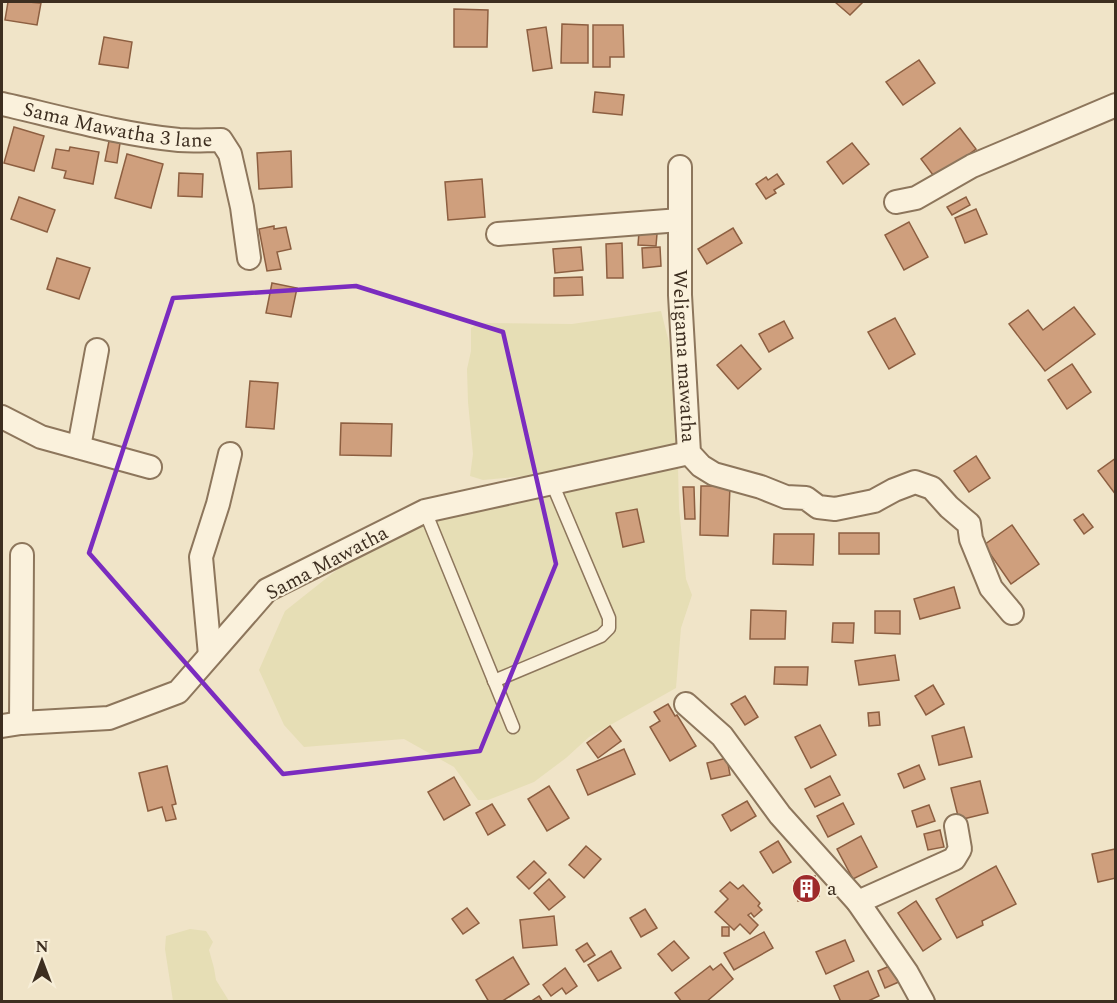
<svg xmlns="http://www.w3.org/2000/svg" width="1117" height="1003" viewBox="0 0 1117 1003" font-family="Spectral,serif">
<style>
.farmland{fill:#e6deb5}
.building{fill:#cf9f7d;stroke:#8d5f41;stroke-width:1.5}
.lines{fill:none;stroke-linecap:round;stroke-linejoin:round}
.lane-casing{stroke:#8d765c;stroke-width:15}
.street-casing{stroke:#8d765c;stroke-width:26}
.lane{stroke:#faf1dc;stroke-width:12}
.street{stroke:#faf1dc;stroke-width:22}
.marked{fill:none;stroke:#7b2cbf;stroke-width:4.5;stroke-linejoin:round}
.labels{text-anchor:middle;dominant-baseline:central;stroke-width:4.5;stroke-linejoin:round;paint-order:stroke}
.street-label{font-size:20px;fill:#3d2e20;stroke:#f7eed8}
.poi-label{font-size:20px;fill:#3d2e20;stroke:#f7eed8;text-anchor:start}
</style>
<rect width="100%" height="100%" fill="#f0e4c8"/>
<g class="farmland">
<polygon points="661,311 672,354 677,412 678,439 676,448 525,476 483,480 470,476 473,454 468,402 467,369 471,351 471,328 479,323 572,324"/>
<polygon points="678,466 679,508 686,579 692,595 681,628 676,688 589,737 566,758 534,782 488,800 478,800 454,767 404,739 304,747 284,725 259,670 285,611 338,569 342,556 436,520"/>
<polygon points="190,929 206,931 213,942 209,950 214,968 216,980 229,1001 173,1001 165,949 166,936"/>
</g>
<g class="building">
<polygon points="8,2 28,2 41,3 37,25 5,20"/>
<polygon points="835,2 863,2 850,15"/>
<polygon points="454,9 488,10 487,47 454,47"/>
<polygon points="562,24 588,25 588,63 561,63"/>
<polygon points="593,25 623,25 624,57 610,57 610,67 593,67"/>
<polygon points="546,27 552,68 533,71 527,30"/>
<polygon points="104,37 132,42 128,68 99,64"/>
<polygon points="919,60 935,83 903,105 886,82"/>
<polygon points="595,92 624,95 622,115 593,112"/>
<polygon points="14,127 44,136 34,171 4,163"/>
<polygon points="960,128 976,149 936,179 921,159"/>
<polygon points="109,141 120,143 117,163 105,161"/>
<polygon points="852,143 869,164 843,184 827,162"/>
<polygon points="70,147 99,152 93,184 64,178 66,171 52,168 56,149 69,151"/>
<polygon points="291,151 292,187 259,189 257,153"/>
<polygon points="127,154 163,164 151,208 115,198"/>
<polygon points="179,173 203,174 202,197 178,196"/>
<polygon points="777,174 784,184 774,190 776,193 766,199 756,184 766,177 768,180"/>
<polygon points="482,179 485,217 448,220 445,182"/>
<polygon points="19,197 55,210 47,232 11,219"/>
<polygon points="966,197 970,205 952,215 947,207"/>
<polygon points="976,209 987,234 965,243 955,218"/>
<polygon points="909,222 928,257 904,270 885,235"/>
<polygon points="274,226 274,229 286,227 291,249 277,252 281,269 267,271 259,229"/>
<polygon points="733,228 742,243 707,264 698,249"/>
<polygon points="639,232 657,234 656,246 638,245"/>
<polygon points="622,243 623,278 607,278 606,244"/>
<polygon points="581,247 583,270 555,273 553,249"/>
<polygon points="660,247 661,266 643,268 642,248"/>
<polygon points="57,258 90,268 79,299 47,289"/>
<polygon points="582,277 583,295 554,296 554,278"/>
<polygon points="272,283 297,288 291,317 266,313"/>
<polygon points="1074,307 1095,334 1045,371 1009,324 1028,310 1043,330"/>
<polygon points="895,318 915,354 889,369 868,332"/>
<polygon points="784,321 793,338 769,352 759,334"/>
<polygon points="741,345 761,369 738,389 717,365"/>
<polygon points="1072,364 1091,392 1067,409 1048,380"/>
<polygon points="250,381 278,383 274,429 246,427"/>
<polygon points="341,423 392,424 391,456 340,455"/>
<polygon points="976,456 990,478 969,492 954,471"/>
<polygon points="1116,458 1116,495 1098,471"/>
<polygon points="701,486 730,486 728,536 700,535"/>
<polygon points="683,487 694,487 695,519 685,519"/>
<polygon points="637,509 644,542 623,547 616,513"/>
<polygon points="1083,514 1093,527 1084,534 1074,520"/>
<polygon points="1012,525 1039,564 1011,584 984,545"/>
<rect x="839" y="533" width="40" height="21"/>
<polygon points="774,534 814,534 813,565 773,564"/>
<polygon points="954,587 960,608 920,619 914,599"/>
<polygon points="751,610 786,611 785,639 750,639"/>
<polygon points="875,611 900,611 900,634 875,633"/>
<polygon points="833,623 854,623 853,643 832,642"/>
<polygon points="895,655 899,680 859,685 855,661"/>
<polygon points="775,667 808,667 807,685 774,684"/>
<polygon points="933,685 944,704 926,715 915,696"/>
<polygon points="745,696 758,717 745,725 731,704"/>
<polygon points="668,704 675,716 677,715 696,746 670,761 650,727 660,721 654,712"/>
<polygon points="879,712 880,725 869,726 868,713"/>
<polygon points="820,725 836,755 811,768 795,737"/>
<polygon points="610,726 621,741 598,758 587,743"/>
<polygon points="964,727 972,757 939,765 932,736"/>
<polygon points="624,749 635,774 588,795 577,770"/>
<polygon points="727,758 730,775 711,779 707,763"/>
<polygon points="919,765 925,779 904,788 898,774"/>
<polygon points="167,766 176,804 172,805 176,819 166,821 162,807 148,811 139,773"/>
<polygon points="830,776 840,795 815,807 805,789"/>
<polygon points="454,777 470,805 444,820 428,792"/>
<polygon points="980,781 988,813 959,820 951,788"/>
<polygon points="549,786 569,818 547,831 528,799"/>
<polygon points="747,801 756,816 731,831 722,815"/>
<polygon points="843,803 854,824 828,837 817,816"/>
<polygon points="492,804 505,825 488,835 476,813"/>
<polygon points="929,805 935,821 917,827 912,811"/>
<polygon points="940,830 944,847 928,850 924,834"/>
<polygon points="861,836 877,867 853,879 837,849"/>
<polygon points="778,841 791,862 773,873 760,852"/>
<polygon points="586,846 601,859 584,878 569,865"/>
<polygon points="1115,849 1116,878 1098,882 1092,854"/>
<polygon points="534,861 546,873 529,889 517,877"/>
<polygon points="996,866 1016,904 982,921 983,925 957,938 936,899"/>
<polygon points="815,876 819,896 798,901 794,881"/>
<polygon points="549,879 565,897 549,910 534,893"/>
<polygon points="730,882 738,889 743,885 760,903 758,906 762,910 754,917 751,913 748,915 758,925 750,934 740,924 734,930 715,912 728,899 720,891"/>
<polygon points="916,901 941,939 923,951 898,913"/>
<polygon points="467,908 479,923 463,934 452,919"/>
<polygon points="645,909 657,928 641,937 630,918"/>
<polygon points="554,916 557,945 523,948 520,920"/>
<rect x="722" y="927" width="7" height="9"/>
<polygon points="764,932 773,948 734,970 724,953"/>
<polygon points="845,940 854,961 826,974 816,952"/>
<polygon points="674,941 689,958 672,971 658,954"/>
<polygon points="587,943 595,955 584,962 576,950"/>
<polygon points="611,951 621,968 598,981 588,965"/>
<polygon points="513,957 529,984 501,1002 489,1002 476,980"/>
<polygon points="721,964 733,979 706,1002 682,1002 675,993 710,966 713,970"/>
<polygon points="894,964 901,981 885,988 878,971"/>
<polygon points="565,968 577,986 566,994 562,988 551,996 543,985"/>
<polygon points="868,971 879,996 866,1002 841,1002 834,986"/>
<polygon points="539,996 543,1002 530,1002"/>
</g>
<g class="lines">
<defs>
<g id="lane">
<polyline points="425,511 513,727"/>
<polyline points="494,681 601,636 609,628 609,618 552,483"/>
</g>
<g id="street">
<path id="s1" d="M2,104C60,117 119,134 179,140C193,141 207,140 221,140L230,154L242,207L249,258"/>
<path id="s2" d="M680,167V295L689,453L701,466L714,474L761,487L786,497L806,498L818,507L835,509L874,501L894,490L915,482L932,488L949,507L969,524L971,539L991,588L1012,613"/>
<polyline points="896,202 916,198 972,166 1116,105"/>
<polyline points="498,234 680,220"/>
<polyline points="2,417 41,437 150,467"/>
<polyline points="79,447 97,350"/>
<polyline points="210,655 201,557 218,504 230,454"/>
<polyline points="686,704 722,736 780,815 858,902 907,973 923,1002"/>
<polyline points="21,723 22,555"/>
<polyline points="2,726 21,723 109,718 178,692 267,590 425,511 689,453"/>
<polyline points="858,902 954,859 960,849 956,826"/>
</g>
</defs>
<use href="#lane" class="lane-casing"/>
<use href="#street" class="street-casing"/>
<use href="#lane" class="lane"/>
<use href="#street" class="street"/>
</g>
<path class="marked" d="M356,286L503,332L556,564L480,751L283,774L89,553L173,298Z"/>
<defs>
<symbol id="building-disc" viewBox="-11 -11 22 22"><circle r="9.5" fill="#9e2a2b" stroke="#f7eed8"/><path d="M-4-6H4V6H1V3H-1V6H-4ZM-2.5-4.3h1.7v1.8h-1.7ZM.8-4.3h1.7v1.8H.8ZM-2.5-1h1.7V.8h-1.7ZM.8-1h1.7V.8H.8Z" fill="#fff"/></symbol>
</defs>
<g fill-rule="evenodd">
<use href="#building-disc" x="790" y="872" width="33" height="33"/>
</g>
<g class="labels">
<g class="street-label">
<text stroke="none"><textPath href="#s1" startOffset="118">Sama Mawatha 3 lane</textPath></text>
<text stroke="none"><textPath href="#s2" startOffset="189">Weligama mawatha</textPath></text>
<text transform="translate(327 563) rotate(-28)">Sama Mawatha</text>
</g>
<g class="poi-label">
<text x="827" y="889">a</text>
</g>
</g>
<rect width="1117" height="1003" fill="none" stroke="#3d2e20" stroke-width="6"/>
<g transform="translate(42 961)" stroke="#f7eed8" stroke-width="4.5" paint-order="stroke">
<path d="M0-4.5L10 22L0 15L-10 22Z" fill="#3d2e20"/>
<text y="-9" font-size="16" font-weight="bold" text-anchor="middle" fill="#3d2e20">N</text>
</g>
</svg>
